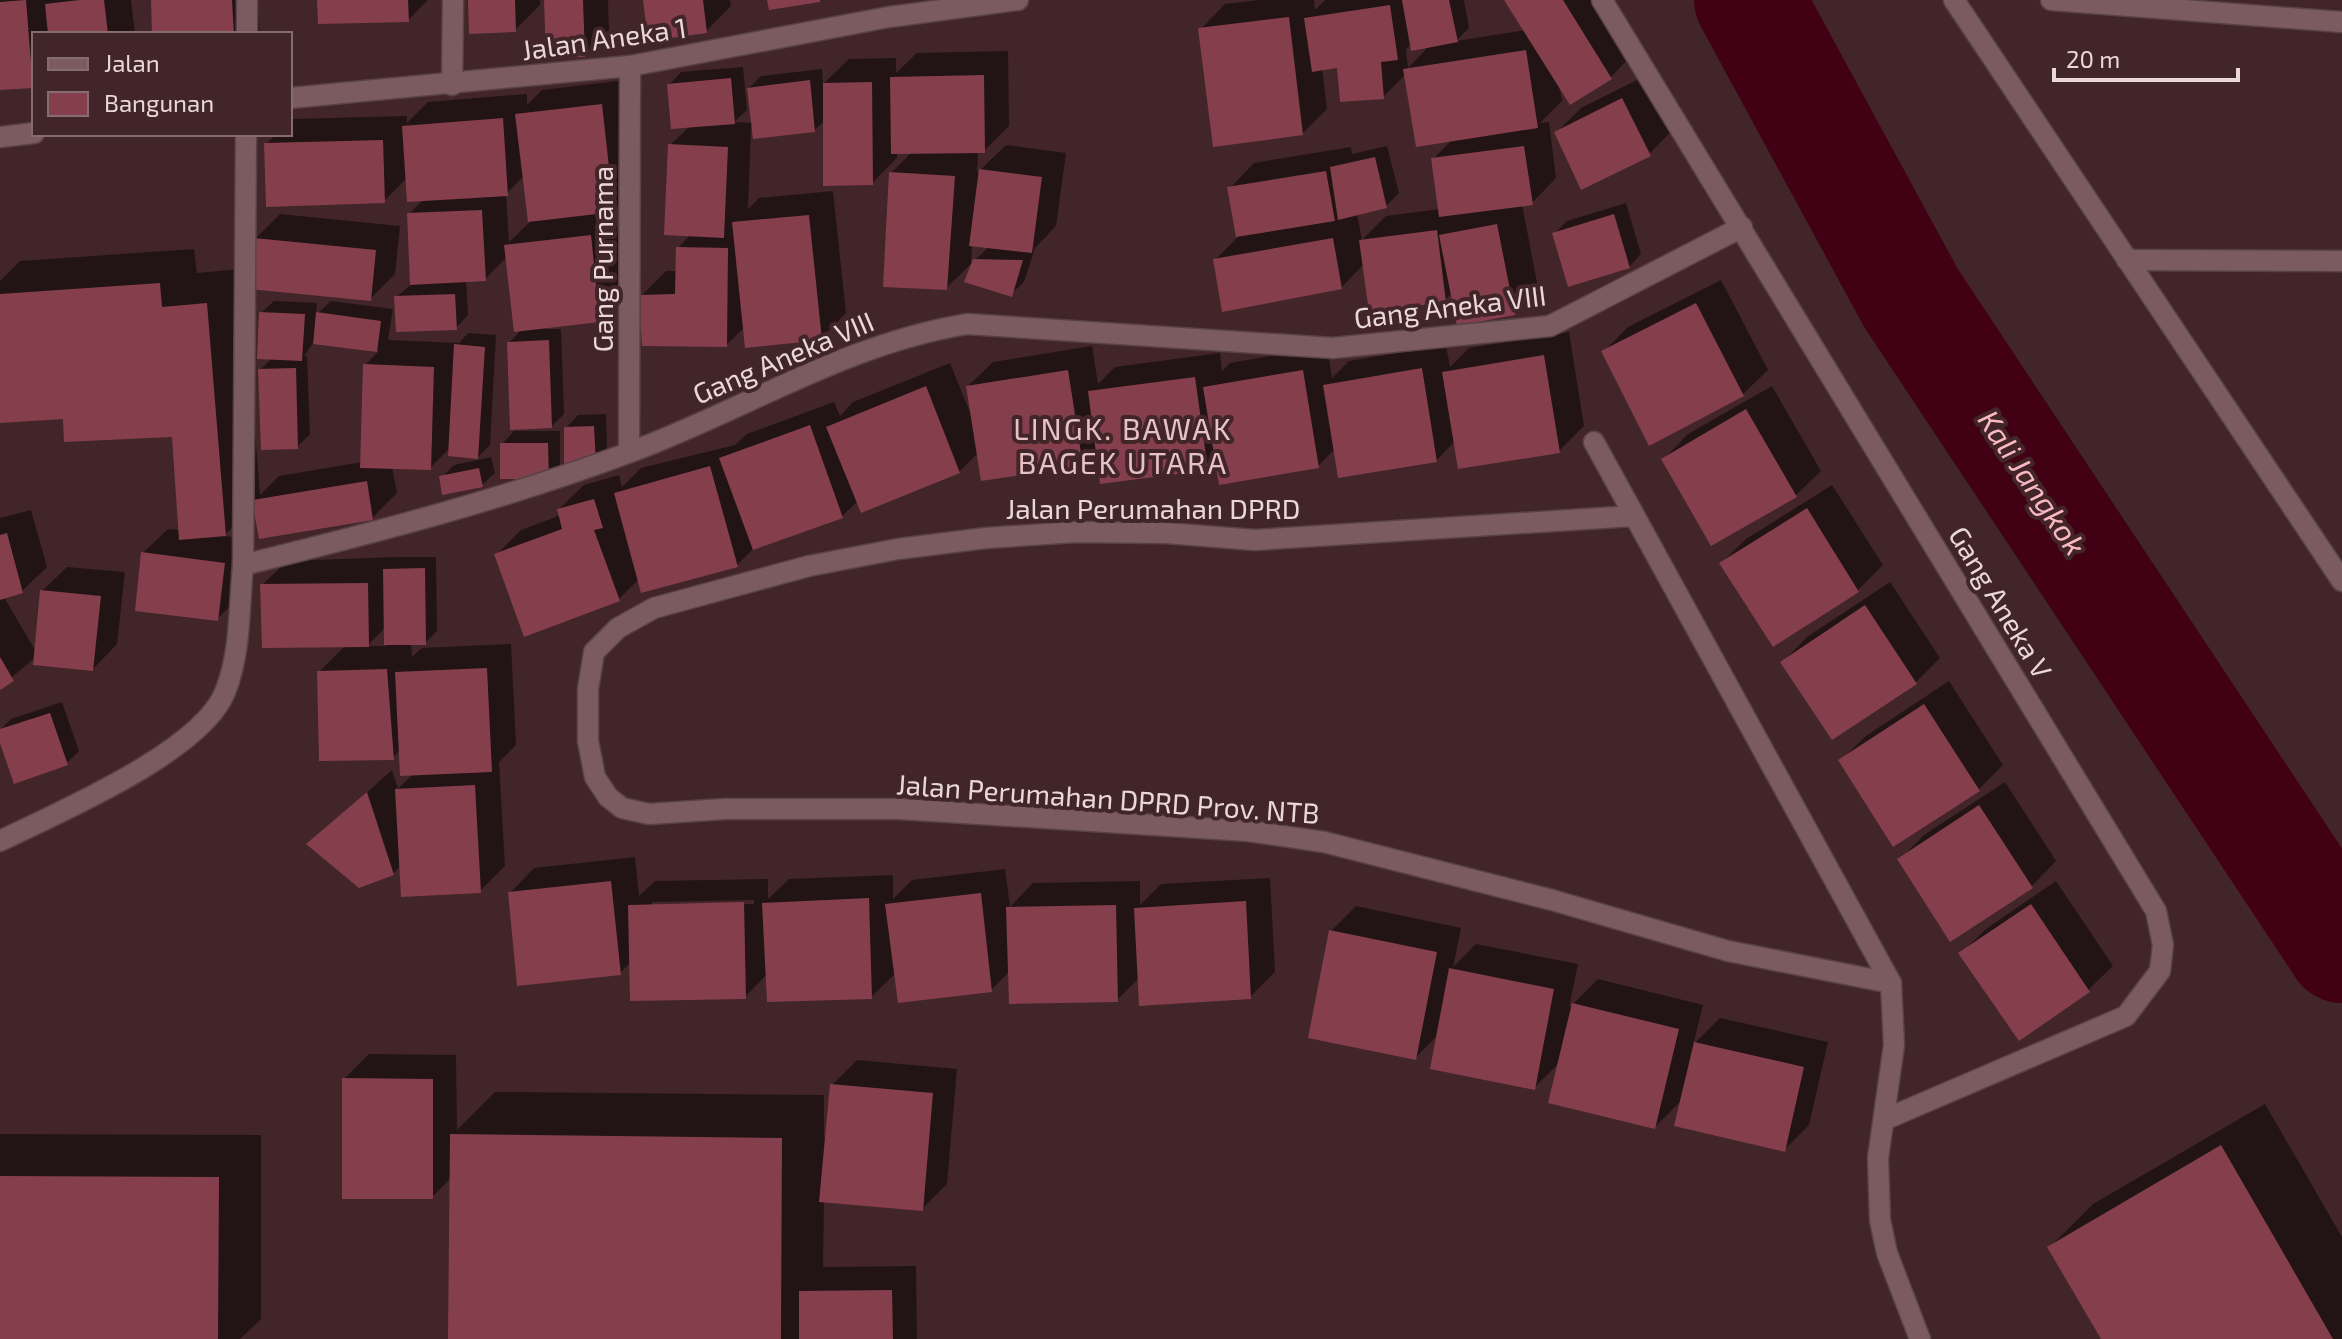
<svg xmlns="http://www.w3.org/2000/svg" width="2342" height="1339" viewBox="0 0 2342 1339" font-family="'Exo 2',sans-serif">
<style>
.shadow{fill:#0007;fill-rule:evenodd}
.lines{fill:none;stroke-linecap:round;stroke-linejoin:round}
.river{stroke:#410014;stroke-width:110}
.building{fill:#853f4c}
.minor-casing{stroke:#594246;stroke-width:23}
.minor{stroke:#7c5b60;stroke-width:20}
.labels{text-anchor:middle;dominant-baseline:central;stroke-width:8;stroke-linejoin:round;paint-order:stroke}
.street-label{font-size:28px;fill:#ead7d9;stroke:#412529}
.neighbourhood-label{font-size:30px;letter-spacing:2px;fill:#e6c1c5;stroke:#412529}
.water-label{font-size:30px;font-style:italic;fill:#fab9c2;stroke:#412529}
</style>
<rect width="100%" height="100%" fill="#412529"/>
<g class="shadow">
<polygon points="0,0 131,0 135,34 34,34 34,84 0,88"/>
<polygon points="153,0 258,0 260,34 154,34"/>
<polygon points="319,0 428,0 408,20"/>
<polygon points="470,0 540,0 540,5 515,30"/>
<polygon points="546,0 608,0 609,30 584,55"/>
<polygon points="645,0 730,0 731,6 706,31"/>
<path d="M1259,0H1314L1315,10L1325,0H1464L1469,28L1456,41L1526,30L1507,0H1603L1635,52L1611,77L1559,84L1562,101L1540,123L1549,122L1556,178L1532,203L1522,204L1538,288L1514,313L1452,293L1445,300L1364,264L1341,288L1215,260L1238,237L1230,188L1254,163L1351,147L1352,154L1387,146L1399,193L1386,206L1357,213L1362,240L1386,216L1440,209L1433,159L1453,139L1406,74L1383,97L1339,66L1322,68L1327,109L1302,134L1201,29L1225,4ZM1411,44L1430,45L1408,68L1406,49Z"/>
<polygon points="1008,51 1009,126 984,151 978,151 977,173 1006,145 1066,153 1056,226 1035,248 1024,282 1011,294 975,260 990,246 972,244 971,264 946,288 891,173 912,152 897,152 897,158 872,183 825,120 815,130 751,127 748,209 759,198 833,191 846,313 821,338 745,327 726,345 641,296 666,271 677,271 678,248 691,234 670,145 690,126 669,85 681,72 743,67 747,110 734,122 753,123 749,88 761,76 822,69 823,84 849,59 896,58 896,73 917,53"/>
<polygon points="1647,75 1674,129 1649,154 1556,133 1581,108"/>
<path d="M626,80L638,185L615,208L624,295L599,320L546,326V329H561L564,414L552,426L509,343L522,329L507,257L485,279L466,280L468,315L456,328L396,297L412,284L409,214L424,199L407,178L384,201L266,144L276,134H290L291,119L407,116V123L428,102L527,94V105L542,90ZM524,176L530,222L509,242L506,194Z"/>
<polygon points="1626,203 1641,254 1629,267 1554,234 1567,221"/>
<polygon points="280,214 400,226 395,274 370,299 255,239"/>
<polygon points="194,249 197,273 242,269 260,495 279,476 362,462 365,365 379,351 314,342 304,356 307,356 310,434 297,447 260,370 272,358 261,313 274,301 317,303 316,315 331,301 393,309 388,340 459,343 468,333 496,335 490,445 478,457 450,448 430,468 392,467 397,493 372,518 254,505 224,536 248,539 242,595 217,619 143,553 168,529 181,530 173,435 65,417 0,421 0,281 20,261"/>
<polygon points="1721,280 1768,370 1743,394 1603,352 1628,327"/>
<polygon points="1569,332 1584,426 1559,451 1455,441 1437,460 1335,449 1318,466 1217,458 1207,468 1097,448 1082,464 979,452 959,472 858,501 842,516 755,547 737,565 639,579 618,600 497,554 521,530 561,515 559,509 584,485 619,475 622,487 641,468 735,445 747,434 834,402 840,416 853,402 950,363 971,415 968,386 993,362 1092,346 1098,384 1115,367 1220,353 1222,371 1230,363 1327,346 1332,378 1349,361 1446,345 1450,367 1469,348"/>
<polygon points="1772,386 1821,471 1796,495 1712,544 1664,459 1688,434"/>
<polygon points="606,414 607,449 595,461 566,428 578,415"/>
<polygon points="514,431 560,431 560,465 548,477 502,444"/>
<polygon points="491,457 495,473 482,485 442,477 454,465"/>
<polygon points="1832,485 1883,565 1858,590 1773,645 1721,563 1746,539"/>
<polygon points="31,510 47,567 22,591 4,597 36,652 42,591 67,567 125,572 117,644 93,669 36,657 0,687 0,518"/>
<path d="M397,557H436L437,631L425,643H411L412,657L422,648L511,644L516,745L499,762L505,866L480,891L401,865L393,874L309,844L392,770L398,789L414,773L400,750L393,758L319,672L346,645L262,585L287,561ZM386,627V646H367Z"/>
<polygon points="1890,582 1940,658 1916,682 1783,662 1807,637"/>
<polygon points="1949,681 2003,765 1979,789 1841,760 1866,736"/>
<polygon points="62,702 79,751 67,763 0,737 0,730 11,719"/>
<polygon points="2005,782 2056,861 2032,886 1951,939 1899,860 1924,835"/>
<path d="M635,857L639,896L655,881L768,879V899L789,879L893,875V899L912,880L1005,869L1010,907L1033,883L1140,881V905L1161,884L1270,878L1275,972L1250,997L1140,977L1117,1000L1010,971L991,990L896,973L871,997L767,974L745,997L631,962L620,973L510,893L534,868ZM754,900V904L652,906V902Z"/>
<polygon points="2056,881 2113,966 2088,990 1961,953 1986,929"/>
<polygon points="1356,906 1461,928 1453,967 1476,944 1578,964 1569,1008 1598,979 1703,1005 1693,1045 1720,1018 1828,1042 1809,1125 1784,1150 1683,1099 1655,1127 1559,1063 1534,1088 1439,1034 1415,1058 1331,931"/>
<polygon points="369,1054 456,1055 457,1130 495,1092 824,1095 824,1137 827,1138 832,1085 857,1060 957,1069 947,1184 922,1209 824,1200 823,1267 916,1266 917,1339 450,1339 451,1178 432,1197 344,1079"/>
<polygon points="2265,1104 2342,1237 2342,1339 2103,1339 2050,1247 2093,1204"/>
<polygon points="0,1134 261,1135 261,1319 240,1339 0,1339"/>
</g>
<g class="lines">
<polyline class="river" points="1749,0 1911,298 2342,948"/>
</g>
<g class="building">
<polygon points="26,0 33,88 0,90 0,2"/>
<polygon points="80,0 104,0 108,34 48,34 45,4"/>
<polygon points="151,0 232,0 234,34 152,34"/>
<polygon points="317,0 408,0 409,22 318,24"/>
<polygon points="468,0 515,0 516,32 469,34"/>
<polygon points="544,0 583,0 585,57 546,58"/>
<polygon points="643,0 703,0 707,33 648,41"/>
<polygon points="767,0 820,0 820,2 769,10"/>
<polygon points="1402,0 1449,0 1458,42 1411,51"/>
<polygon points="1504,0 1563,0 1612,79 1570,105"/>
<polygon points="1390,5 1398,60 1381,62 1384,99 1340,102 1337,68 1312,72 1304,18"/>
<polygon points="1289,17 1303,135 1213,147 1198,28"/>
<polygon points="1526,50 1538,128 1416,147 1403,69"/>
<polygon points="984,75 985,153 891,154 890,77"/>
<polygon points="731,78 735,124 671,129 667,84"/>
<polygon points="810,80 815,132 753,139 747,88"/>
<polygon points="872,82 873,185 823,186 823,83"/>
<polygon points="1622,98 1651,156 1581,190 1554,132"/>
<polygon points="602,104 614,212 528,222 515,114"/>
<polygon points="503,118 508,196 407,202 402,126"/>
<polygon points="383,140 385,203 266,207 264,143"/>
<polygon points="668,144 728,147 724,238 664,235"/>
<polygon points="1524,146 1533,205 1439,217 1431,158"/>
<polygon points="1375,157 1387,208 1338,220 1330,167"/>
<polygon points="979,169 1042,177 1032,253 969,246"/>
<polygon points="1326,171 1335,221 1236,237 1227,187"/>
<polygon points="889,172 955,176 947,290 883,287"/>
<polygon points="482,210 486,281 410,285 407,213"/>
<polygon points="1614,214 1630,268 1568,287 1552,233"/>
<polygon points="809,215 822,340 745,348 732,222"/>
<polygon points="1497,224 1515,315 1457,326 1439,235"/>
<polygon points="1437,230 1446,302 1369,312 1359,240"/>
<polygon points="591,235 600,322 514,332 504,245"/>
<polygon points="254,238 376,250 371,301 249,289"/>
<polygon points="1333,238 1342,289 1222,312 1213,259"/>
<polygon points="676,247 728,248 727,347 642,346 639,295 675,294"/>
<polygon points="973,259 1023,260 1012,297 964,282"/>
<polygon points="160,283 162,307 207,303 226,536 179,540 172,437 64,442 63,419 0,423 0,294"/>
<polygon points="455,294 457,330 396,332 394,296"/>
<polygon points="1696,303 1744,396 1649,446 1601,351"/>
<polygon points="259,312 305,314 302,361 257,359"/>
<polygon points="316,312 381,321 377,352 313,344"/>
<polygon points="549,340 552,428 510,430 507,342"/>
<polygon points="454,344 485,347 478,459 448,456"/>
<polygon points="1544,355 1560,453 1458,469 1442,372"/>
<polygon points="363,364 434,367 431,470 360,468"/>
<polygon points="296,368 298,449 261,450 258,369"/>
<polygon points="1422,368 1437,462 1338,478 1323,385"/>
<polygon points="1068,370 1083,466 981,481 966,386"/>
<polygon points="1303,370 1319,468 1219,485 1203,387"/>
<polygon points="1195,377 1208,470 1100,484 1088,391"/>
<polygon points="926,386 960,473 861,513 826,427"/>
<polygon points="1746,409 1797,497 1711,546 1661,459"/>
<polygon points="810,425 843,518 753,550 719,458"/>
<polygon points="594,426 596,463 564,464 564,427"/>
<polygon points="500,443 548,443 549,479 500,479"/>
<polygon points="710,466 738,567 641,593 614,493"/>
<polygon points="479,468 483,487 442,495 439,476"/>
<polygon points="367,481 373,520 259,539 252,500"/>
<polygon points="594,499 603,528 594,530 620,601 524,637 494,554 562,529 557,509"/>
<polygon points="1807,508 1859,592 1773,647 1719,563"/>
<polygon points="7,533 23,593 0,600 0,535"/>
<polygon points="141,552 225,563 218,621 135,611"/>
<polygon points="425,568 426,645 384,645 383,569"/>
<polygon points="368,583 369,647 262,648 260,584"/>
<polygon points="40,590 101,596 93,671 33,665"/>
<polygon points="1865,605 1917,684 1832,740 1780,662"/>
<polygon points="0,657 14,681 0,690"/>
<polygon points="487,668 492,772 400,776 395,672"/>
<polygon points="387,669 394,760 319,761 317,671"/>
<polygon points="1924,704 1980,791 1893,847 1838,760"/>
<polygon points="50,713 68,765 14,784 0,743 0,729"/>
<polygon points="475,785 481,893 401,897 395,789"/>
<polygon points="367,792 394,875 359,888 306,844"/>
<polygon points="1979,805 2033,888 1950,942 1897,859"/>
<polygon points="611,881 621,975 517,986 508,892"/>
<polygon points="981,893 992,992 898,1003 885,904"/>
<polygon points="869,898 872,999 767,1002 762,903"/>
<polygon points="1246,901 1251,999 1139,1006 1134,908"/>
<polygon points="744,902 746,999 630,1001 628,905"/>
<polygon points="2031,904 2090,992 2019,1041 1958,953"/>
<polygon points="1116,905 1118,1002 1009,1004 1006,907"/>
<polygon points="1329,930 1437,952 1416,1060 1308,1038"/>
<polygon points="1449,968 1554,989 1535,1090 1430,1069"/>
<polygon points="1572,1003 1679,1029 1655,1129 1548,1103"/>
<polygon points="1694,1042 1804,1067 1785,1152 1674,1126"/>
<polygon points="342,1078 433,1079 433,1199 342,1199"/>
<polygon points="830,1084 933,1093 923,1211 819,1202"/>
<polygon points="450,1134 782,1138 781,1339 448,1339"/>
<polygon points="2221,1145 2333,1339 2101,1339 2047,1247"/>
<polygon points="0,1176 219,1177 218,1339 0,1339"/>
<polygon points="892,1290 893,1339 799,1339 799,1291"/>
</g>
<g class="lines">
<defs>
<g id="minor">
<polyline points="1602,0 2156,911 2163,945 2160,971 2126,1016 1886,1119"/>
<polyline points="1954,0 2342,581"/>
<polyline points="2051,0 2342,22"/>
<polyline points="247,34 247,0"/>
<polyline points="452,85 453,0"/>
<polyline points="290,98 630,66 889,17 1018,0"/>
<polyline points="0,137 34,133"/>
<polyline points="2127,260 2342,261"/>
<polyline points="1594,442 1891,983 1894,1045 1878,1158 1880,1220 1887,1253 1920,1339"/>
<polyline points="629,452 630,66"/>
<polyline points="1633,516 1255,540 1166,533 1076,532 986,538 898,549 809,566 654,608 618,628 594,652 588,689 588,741 595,777 608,797 622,808 649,814 725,809 900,809 1248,831 1324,842 1552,900 1728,951 1891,983"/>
<polyline points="243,565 246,134"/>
<path d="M0,841C59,812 201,752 225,692C241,653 239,606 243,565C373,533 502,500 628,453C745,410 841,345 967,324L1333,348L1550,326L1742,227"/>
</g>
</defs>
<use href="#minor" class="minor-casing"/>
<use href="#minor" class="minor"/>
</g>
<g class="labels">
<g class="street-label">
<text transform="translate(604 38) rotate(-8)">Jalan Aneka 1</text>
<text transform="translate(602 259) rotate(-90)">Gang Purnama</text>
<text transform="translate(1450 306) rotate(-7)">Gang Aneka VIII</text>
<text transform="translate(783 357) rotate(-23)">Gang Aneka VIII</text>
<text x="1153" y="508">Jalan Perumahan DPRD</text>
<text transform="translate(2001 602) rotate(59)">Gang Aneka V</text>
<text transform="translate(1108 798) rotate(4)">Jalan Perumahan DPRD Prov. NTB</text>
</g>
<g class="neighbourhood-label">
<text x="1123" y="428">LINGK. BAWAK<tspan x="1123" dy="34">BAGEK UTARA</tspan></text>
</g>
<g class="water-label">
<text transform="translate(2033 482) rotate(56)">Kali Jangkok</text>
</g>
</g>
<rect x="32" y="32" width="260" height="104" fill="#412529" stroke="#856c6f" stroke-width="2"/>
<rect x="48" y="58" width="40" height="12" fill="#7c5b60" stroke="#856c6f" stroke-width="2"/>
<text x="104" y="72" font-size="24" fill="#ead7d9">Jalan</text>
<rect x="48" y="92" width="40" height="24" fill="#853f4c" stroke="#856c6f" stroke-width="2"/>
<text x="104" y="112" font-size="24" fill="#ead7d9">Bangunan</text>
<path d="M2054 68v12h184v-12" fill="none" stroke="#ead7d9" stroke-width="4"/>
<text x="2066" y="68" font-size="24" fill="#ead7d9" stroke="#412529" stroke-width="6" paint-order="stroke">20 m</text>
</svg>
